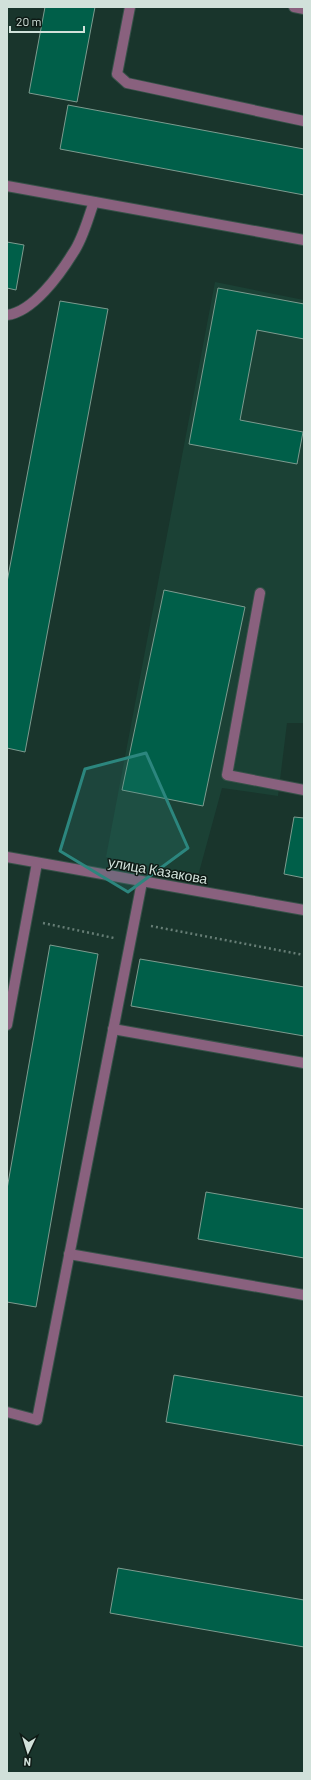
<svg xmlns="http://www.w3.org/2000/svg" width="311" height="1780" viewBox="0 0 311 1780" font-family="Barlow,sans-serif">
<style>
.built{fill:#1b4135}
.building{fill:#005f49;stroke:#7c9b8f}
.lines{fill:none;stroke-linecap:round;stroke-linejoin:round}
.minor-casing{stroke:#365148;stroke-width:12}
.path{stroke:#677e76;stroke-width:2.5;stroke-dasharray:2 3;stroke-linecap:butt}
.minor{stroke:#89617e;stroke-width:10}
.marked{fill:#2c867e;fill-opacity:0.2;stroke:#2c867e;stroke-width:3;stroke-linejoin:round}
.labels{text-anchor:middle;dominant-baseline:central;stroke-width:3;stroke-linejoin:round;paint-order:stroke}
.street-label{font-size:14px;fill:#d1e1da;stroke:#0e1a15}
</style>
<rect width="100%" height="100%" fill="#19352c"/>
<polygon class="built" points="215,282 304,300 304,723 287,723 278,796 222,788 198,876 106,857"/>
<g class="building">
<polygon points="45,7 95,7 77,102 29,93"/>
<polygon points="68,105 304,149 304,195 60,149"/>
<polygon points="7,242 24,245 16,290 7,288"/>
<polygon points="218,288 304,304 304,339 257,330 240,420 303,432 297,464 189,444"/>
<polygon points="60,301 108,309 25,752 7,748 7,582"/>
<polygon points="164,590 245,607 203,806 122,790"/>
<polygon points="294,817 304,818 304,878 284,874"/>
<polygon points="50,945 98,954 36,1307 7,1302 7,1189"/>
<polygon points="140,959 304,987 304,1036 131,1006"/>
<polygon points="206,1192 304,1209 304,1258 198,1239"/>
<polygon points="174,1375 304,1397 304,1446 166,1422"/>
<polygon points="118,1568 304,1600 304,1647 110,1613"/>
</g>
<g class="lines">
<defs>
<g id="minor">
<polyline points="130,7 117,74 127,83 304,121"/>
<polyline points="294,7 304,9"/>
<polyline points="7,186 304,240"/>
<path d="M7,315C33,312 60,274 73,253C83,239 88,218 94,202"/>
<polyline points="260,593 227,775 304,790"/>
<polyline points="7,857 304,910"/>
<polyline points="7,1025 37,863"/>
<polyline points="113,1029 304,1063"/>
<polyline points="69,1254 304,1295"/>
<polyline points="7,1412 37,1420 142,882"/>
</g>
</defs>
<use href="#minor" class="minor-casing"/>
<g class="path">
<polyline points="43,923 114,938"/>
<polyline points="151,926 304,955"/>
</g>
<use href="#minor" class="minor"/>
</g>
<path class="marked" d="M146,753L188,848L128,892L60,851L85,769Z"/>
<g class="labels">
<g class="street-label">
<text transform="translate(158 870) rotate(10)">улица Казакова</text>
</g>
</g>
<rect width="311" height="1780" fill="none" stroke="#d1e1da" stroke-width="16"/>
<g transform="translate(28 1752) rotate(184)" stroke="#0e1a15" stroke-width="3" paint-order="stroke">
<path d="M0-3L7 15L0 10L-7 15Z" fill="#d1e1da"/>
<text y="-6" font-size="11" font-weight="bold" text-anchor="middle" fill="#d1e1da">N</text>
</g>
<path d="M10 26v6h74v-6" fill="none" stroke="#d1e1da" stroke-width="2"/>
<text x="16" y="26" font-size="12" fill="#d1e1da" stroke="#0e1a15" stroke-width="3" paint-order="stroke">20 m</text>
</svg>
